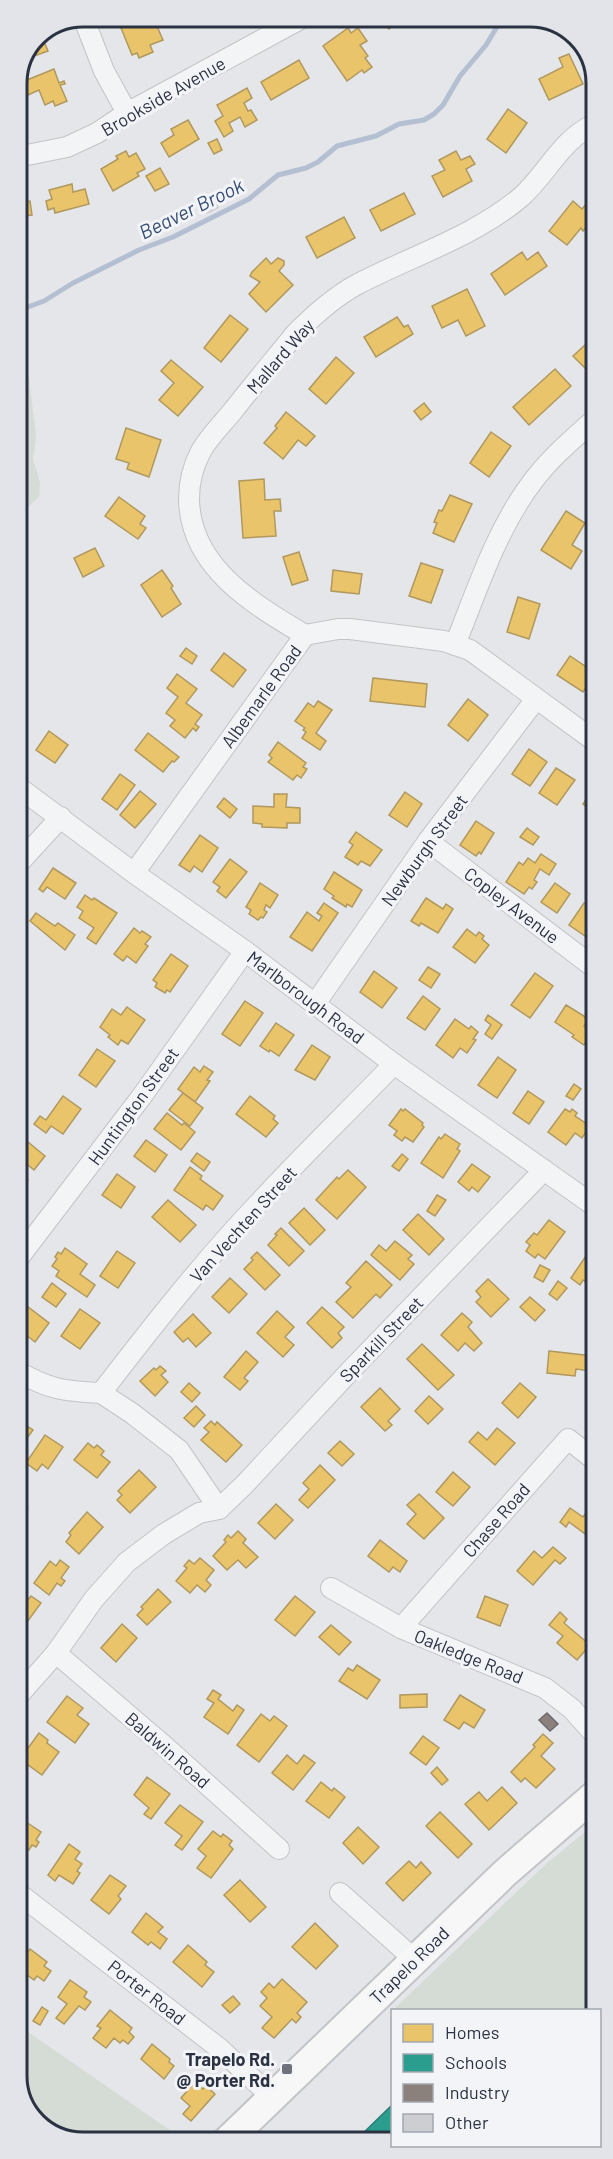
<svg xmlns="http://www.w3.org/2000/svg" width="613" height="2159" viewBox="0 0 613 2159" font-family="Barlow,sans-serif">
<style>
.green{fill:#d4dcd5}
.homes{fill:#e9c46a;stroke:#b0985e;stroke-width:1.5}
.schools{fill:#2a9d8f;stroke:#2a7d78;stroke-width:1.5}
.industry{fill:#8a817c;stroke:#6e696b;stroke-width:1.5}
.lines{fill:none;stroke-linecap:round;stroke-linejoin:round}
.stream{stroke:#b4c0d2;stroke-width:5}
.building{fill:#ccced1}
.street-casing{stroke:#c2c4c7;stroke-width:22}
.secondary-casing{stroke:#c2c4c7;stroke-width:32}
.street{stroke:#f3f4f6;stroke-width:20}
.secondary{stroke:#f7f7f7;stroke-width:28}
.poi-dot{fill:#6c717c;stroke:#f2f4f8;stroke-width:2}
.labels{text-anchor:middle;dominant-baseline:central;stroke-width:6;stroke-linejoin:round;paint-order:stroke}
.street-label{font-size:18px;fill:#2b3242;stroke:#f2f4f8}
.poi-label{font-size:18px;font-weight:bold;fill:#2b3242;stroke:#f2f4f8;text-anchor:end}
.water-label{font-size:20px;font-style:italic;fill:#374e74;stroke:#f2f4f8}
.rim{fill:none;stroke:#2b3242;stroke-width:3}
</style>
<rect width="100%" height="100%" fill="#e4e6e9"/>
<g class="green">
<polygon points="17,330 28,369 36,437 33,459 40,483 39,497 26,508 17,510"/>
<polygon points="17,1498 30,1507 17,1524"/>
<polygon points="596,1823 596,2010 393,2010 546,1864"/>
<polygon points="18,2025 187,2142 75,2142 39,2126 18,2089"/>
</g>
<g class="homes">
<polygon points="150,17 153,17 163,40 150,45 153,52 139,58 137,53 132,55 121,28"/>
<polygon points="377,17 401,17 389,29"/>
<polygon points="348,28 351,33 358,28 367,41 360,45 368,56 365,58 372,67 364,73 362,70 347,81 323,46"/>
<polygon points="41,34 46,34 48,38 43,39 48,51 26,59 36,36"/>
<polygon points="569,54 583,84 549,100 539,79 563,67 559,58"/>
<polygon points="299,60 309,78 271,100 261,82"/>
<polygon points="54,69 59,83 64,81 65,84 60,85 67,101 55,106 53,101 45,105 39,90 28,95 22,82"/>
<polygon points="247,88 252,98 244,103 248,111 251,110 257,120 245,127 240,117 229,123 233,131 224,137 215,121 223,116 217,105"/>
<polygon points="508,109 527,123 506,153 487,139"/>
<polygon points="188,120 199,139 169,157 161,143 174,135 171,129"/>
<polygon points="217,139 222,150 214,154 208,143"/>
<polygon points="126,151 129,157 136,153 145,169 137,173 139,176 113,191 101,169 118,159 116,156"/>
<polygon points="456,151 461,160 470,156 475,164 466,169 472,181 443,197 432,176 445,170 439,160"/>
<polygon points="160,168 169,184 155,191 146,176"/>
<polygon points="72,184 73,192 85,189 89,204 55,213 54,208 48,210 46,201 52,199 49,190"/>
<polygon points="404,193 415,214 381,231 370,210"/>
<polygon points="30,201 32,215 17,217 17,203"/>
<polygon points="573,201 582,209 588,202 595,210 586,221 589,224 583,231 581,228 567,245 549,231"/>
<polygon points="344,217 355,238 317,258 306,237"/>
<polygon points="522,252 527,260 538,252 547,266 505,295 491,274"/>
<polygon points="266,258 271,264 278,258 284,261 284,265 279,271 293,285 266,312 249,294 260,282 250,276 252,272"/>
<polygon points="467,289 485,326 466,336 458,320 442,328 432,306"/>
<polygon points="230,315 248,329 221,362 204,348"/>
<polygon points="397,317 404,327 408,325 413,334 376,357 364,337"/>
<polygon points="595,336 595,368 590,373 573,356"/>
<polygon points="336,357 354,373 326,404 309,389"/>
<polygon points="171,360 203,387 178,416 159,400 174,383 161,371"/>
<polygon points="555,369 571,386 529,425 513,407"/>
<polygon points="424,403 431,412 421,420 414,411"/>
<polygon points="286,412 315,436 306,446 298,440 283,459 264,443 277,428 275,426"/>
<polygon points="126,428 161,440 149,477 127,469 129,463 116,459"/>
<polygon points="491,432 511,446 489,477 470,463"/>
<polygon points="264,479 265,500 280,499 281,511 274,511 276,536 243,538 239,481"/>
<polygon points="595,480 595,494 588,486"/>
<polygon points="450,495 472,504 454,542 433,533 437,523 434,522 439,510 442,511"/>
<polygon points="119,497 145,516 140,524 146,528 138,539 105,516"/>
<polygon points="566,511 585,523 572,545 582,551 571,569 541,550"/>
<polygon points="95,548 104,566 83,577 74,558"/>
<polygon points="299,552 308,580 292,585 283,557"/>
<polygon points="421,563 443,570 431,603 409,596"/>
<polygon points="162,570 173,586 171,588 181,604 162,617 141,585"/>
<polygon points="333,570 362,574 359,594 331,591"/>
<polygon points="518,597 540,604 529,639 507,632"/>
<polygon points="186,648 197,656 192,664 180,656"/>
<polygon points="224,653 246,670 233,687 211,670"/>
<polygon points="594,653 596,679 593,677 583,692 557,675 570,656 585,666"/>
<polygon points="177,674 197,689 186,703 202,715 195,724 199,727 196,731 193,728 185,738 170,726 175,720 166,713 178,697 167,688"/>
<polygon points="373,678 427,684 425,707 370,701"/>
<polygon points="468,699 488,715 468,741 448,725"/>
<polygon points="318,701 332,710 316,733 326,741 320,750 302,738 306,732 303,730 305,728 295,721 308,703 314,707"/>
<polygon points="49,731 68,745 55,763 36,750"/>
<polygon points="148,733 179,757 174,762 172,761 163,772 135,750"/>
<polygon points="278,742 306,763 303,767 307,769 301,778 297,775 293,780 268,762 272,758 269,755"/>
<polygon points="529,749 547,762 530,786 512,774"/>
<polygon points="556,768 575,780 557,805 539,793"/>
<polygon points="120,774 135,785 117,810 102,799"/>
<polygon points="140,791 156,804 135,828 120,815"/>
<polygon points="405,792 422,804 407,827 389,815"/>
<polygon points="274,794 287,794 286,807 300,808 300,823 287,823 287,828 262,827 262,824 253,823 253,806 274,807"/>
<polygon points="589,795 596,800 596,821 587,815 591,810 583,804"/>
<polygon points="224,798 237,809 230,818 217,807"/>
<polygon points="476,821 494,833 481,854 479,852 476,856 460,845"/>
<polygon points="527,828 539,837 533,845 520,837"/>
<polygon points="356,832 382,850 370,866 361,861 358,865 345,857 353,845 349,842"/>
<polygon points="200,835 218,848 202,872 194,866 190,872 179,865"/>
<polygon points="541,854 556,864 549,875 540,869 534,880 537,882 532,889 529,887 524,894 506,882 519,862 523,865 528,858 535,863"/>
<polygon points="230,859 247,872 226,898 217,891 220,887 213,882"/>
<polygon points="53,868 76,883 65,899 47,887 43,892 39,889"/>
<polygon points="334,872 362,890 352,907 347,904 346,907 332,898 334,896 324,889"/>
<polygon points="260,883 278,895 270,908 266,905 264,910 267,912 263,918 261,917 258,920 249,914 251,910 246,907"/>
<polygon points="555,883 570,894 557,913 541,902"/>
<polygon points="85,895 92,900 94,898 117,913 96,944 87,938 94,928 79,918 83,911 77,907"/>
<polygon points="426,898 443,909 446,904 453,909 438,933 421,923 419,926 411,921"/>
<polygon points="324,903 338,913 312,951 290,937 307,912 319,921 322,916 317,913"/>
<polygon points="584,903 594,909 596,906 596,926 588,938 569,925"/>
<polygon points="36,913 55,926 58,923 75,935 65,950 30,921"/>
<polygon points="134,928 140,933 142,931 151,937 145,944 148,946 136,963 127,956 123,961 114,954"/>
<polygon points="467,929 476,936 479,932 484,936 482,939 489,945 475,963 453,947"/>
<polygon points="171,954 188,966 170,992 167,990 165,993 155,987 157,983 153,980"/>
<polygon points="428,967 440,974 431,988 419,980"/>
<polygon points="374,971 397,988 382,1008 360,992"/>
<polygon points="535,973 553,986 530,1018 511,1005"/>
<polygon points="423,996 440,1009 425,1030 407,1018"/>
<polygon points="245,1001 263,1013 240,1046 222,1034"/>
<polygon points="566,1005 584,1016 587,1021 584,1026 593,1033 584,1045 572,1037 574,1035 555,1022"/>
<polygon points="127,1007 145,1020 128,1044 121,1040 118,1045 108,1037 110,1035 100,1027 112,1009 121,1015"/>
<polygon points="488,1015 502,1025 492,1039 485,1034 491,1025 485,1020"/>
<polygon points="455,1019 469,1029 471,1026 478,1032 473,1039 476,1040 467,1053 460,1048 453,1058 436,1045"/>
<polygon points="276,1023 294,1035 279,1056 270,1050 269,1052 260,1046"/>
<polygon points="312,1045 330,1057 315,1080 295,1070"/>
<polygon points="97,1049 115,1061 96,1087 79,1075"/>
<polygon points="498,1057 516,1070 497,1098 478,1085"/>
<polygon points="204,1066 213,1072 207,1080 210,1081 195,1102 178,1089 194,1067 200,1072"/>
<polygon points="574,1084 581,1089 573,1100 566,1096"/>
<polygon points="528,1091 544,1102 529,1124 513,1113"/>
<polygon points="183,1093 203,1108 190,1126 169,1110"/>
<polygon points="63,1096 81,1109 63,1134 51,1126 46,1133 34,1124 40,1116 46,1120"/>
<polygon points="250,1096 275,1116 273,1119 278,1123 266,1137 236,1114"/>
<polygon points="401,1109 403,1111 405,1109 423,1123 422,1125 424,1127 413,1142 405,1137 402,1141 394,1135 397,1131 389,1125"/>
<polygon points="565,1109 570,1112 572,1109 577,1113 575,1116 590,1126 582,1138 575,1133 566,1145 548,1132"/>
<polygon points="167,1113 182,1125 184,1123 195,1132 181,1150 154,1129"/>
<polygon points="445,1134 460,1144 457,1149 460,1151 443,1178 421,1163 439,1137 441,1139"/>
<polygon points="146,1140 167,1155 155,1172 134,1156"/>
<polygon points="28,1142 45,1156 34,1170 17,1156"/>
<polygon points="596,1144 596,1160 588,1155"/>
<polygon points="197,1153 210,1162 204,1171 191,1161"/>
<polygon points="402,1154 408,1159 399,1171 392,1166"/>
<polygon points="472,1164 490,1177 478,1192 472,1187 469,1191 458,1182"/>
<polygon points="17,1167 25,1173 23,1177 28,1180 17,1194"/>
<polygon points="190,1167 202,1176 200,1179 223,1196 213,1210 206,1205 203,1210 174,1190"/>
<polygon points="348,1170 366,1187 337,1219 316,1200 337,1177 339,1179"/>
<polygon points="117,1174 135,1187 121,1208 102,1195"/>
<polygon points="437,1195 446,1200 435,1216 427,1211"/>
<polygon points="168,1200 196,1225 180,1242 152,1217"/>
<polygon points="304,1208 325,1230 310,1245 289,1223"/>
<polygon points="418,1214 444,1239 429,1255 403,1230"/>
<polygon points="549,1220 565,1232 545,1259 538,1254 535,1258 526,1251 530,1245 526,1242 534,1233 537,1235"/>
<polygon points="281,1228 304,1251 289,1266 268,1245 277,1235 275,1234"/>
<polygon points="395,1241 412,1255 408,1259 414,1264 400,1280 371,1255 379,1245 386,1251"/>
<polygon points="65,1248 87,1264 80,1274 95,1285 87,1297 56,1276 59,1271 52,1266 57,1259 55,1257 58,1252 61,1254"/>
<polygon points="590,1250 596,1254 596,1283 594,1282 591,1286 583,1280 580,1285 571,1278"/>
<polygon points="117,1251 135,1263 118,1288 100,1276"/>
<polygon points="257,1252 280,1275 265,1290 244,1269 253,1260 251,1258"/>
<polygon points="366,1261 392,1285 380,1298 376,1294 353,1318 336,1302 351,1287 346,1283"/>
<polygon points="540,1265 550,1270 543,1282 534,1277"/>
<polygon points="230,1278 247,1294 229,1313 212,1297"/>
<polygon points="488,1279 509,1299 491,1317 476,1302 481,1297 476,1291"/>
<polygon points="558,1281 567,1288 557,1300 549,1294"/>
<polygon points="52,1283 66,1294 56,1307 42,1297"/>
<polygon points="530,1297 545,1310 535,1321 520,1307"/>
<polygon points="23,1303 49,1323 35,1342 17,1328 17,1311"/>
<polygon points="322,1307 344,1327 338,1333 342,1338 332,1348 307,1323"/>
<polygon points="80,1309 100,1323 80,1349 61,1336"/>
<polygon points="277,1311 294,1327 285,1337 294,1345 283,1357 257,1333"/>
<polygon points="462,1313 472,1322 468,1327 482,1343 474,1351 465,1343 458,1351 441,1335"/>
<polygon points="193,1314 211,1333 196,1347 188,1338 183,1342 174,1332"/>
<polygon points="422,1344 454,1375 438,1390 407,1359"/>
<polygon points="246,1351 258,1362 244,1378 248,1381 240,1390 224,1377"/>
<polygon points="549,1351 593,1356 591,1371 576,1369 575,1376 547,1373"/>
<polygon points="160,1366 166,1371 161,1375 168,1382 155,1396 140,1381 154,1368 156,1370"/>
<polygon points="189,1383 200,1393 192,1402 181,1392"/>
<polygon points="520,1383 536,1397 518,1418 502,1403"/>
<polygon points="380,1388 400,1409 388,1421 392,1425 385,1431 361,1407"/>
<polygon points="429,1396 443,1409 428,1424 415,1411"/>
<polygon points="196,1406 205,1415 194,1427 184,1418"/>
<polygon points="17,1414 27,1420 24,1424 33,1430 18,1451"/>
<polygon points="211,1421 215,1425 217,1422 242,1445 226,1462 201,1440 209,1432 204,1428"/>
<polygon points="497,1428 515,1443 495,1465 469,1442 478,1432 487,1440"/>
<polygon points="45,1435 63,1447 48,1469 42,1464 37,1471 26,1463"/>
<polygon points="340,1441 354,1454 342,1466 328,1453"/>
<polygon points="88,1443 94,1448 97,1445 104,1451 101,1455 110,1462 97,1478 74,1460"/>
<polygon points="320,1465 335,1480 308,1508 299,1500 309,1489 303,1483"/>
<polygon points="139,1470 156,1487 130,1513 117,1500 122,1495 118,1491"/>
<polygon points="453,1472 470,1487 453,1506 436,1492"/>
<polygon points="419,1494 444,1518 424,1539 407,1524 416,1514 407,1505"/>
<polygon points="276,1504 293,1520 275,1539 258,1523"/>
<polygon points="570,1508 583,1517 588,1510 596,1515 596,1542 569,1522 566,1527 560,1522"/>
<polygon points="87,1512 103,1527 79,1554 66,1542 71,1535 69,1533"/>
<polygon points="238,1531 246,1539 243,1543 258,1557 246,1568 238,1560 227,1570 213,1556 226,1542 224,1540 228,1535 231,1538"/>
<polygon points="380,1540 407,1561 400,1572 393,1567 389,1572 368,1556"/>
<polygon points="553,1547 566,1558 560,1564 555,1560 533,1585 517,1571 534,1551 542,1558"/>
<polygon points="200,1558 214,1570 206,1580 211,1585 205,1592 197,1585 190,1593 176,1581 187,1568 184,1566 189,1560 194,1564"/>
<polygon points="60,1560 69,1567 61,1578 65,1581 61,1586 57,1583 49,1595 34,1583 50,1561 56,1566"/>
<polygon points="158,1589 171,1602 147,1625 137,1615 143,1609 141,1607"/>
<polygon points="31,1596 41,1603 19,1633 18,1605 20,1602 24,1605"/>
<polygon points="295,1596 315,1612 295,1636 275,1620"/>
<polygon points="485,1596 508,1605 500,1626 477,1617"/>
<polygon points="560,1612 567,1619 564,1623 590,1645 577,1660 557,1643 563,1636 549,1625"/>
<polygon points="122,1624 137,1638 116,1662 101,1648"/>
<polygon points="331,1625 351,1642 339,1655 319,1637"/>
<polygon points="357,1665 380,1680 367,1699 339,1681 348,1668 353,1671"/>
<polygon points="213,1690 221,1695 218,1699 233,1711 237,1705 244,1710 228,1734 204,1717 214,1703 207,1699"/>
<polygon points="427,1694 427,1707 400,1708 400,1695"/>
<polygon points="460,1695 485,1710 474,1728 464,1722 459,1729 444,1720"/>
<polygon points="67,1696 83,1708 77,1715 89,1724 75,1743 47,1722"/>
<polygon points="261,1714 270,1721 274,1716 287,1726 259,1762 237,1745"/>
<polygon points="39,1733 48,1740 47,1743 59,1752 42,1775 20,1759"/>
<polygon points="543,1734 553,1743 541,1756 555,1769 536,1788 525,1778 521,1782 511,1772 535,1747 533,1745"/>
<polygon points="423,1736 439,1748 426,1765 410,1753"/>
<polygon points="287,1755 297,1764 304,1755 315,1763 293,1790 272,1773"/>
<polygon points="437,1767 448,1780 442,1785 431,1773"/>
<polygon points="147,1777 170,1794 151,1819 144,1814 149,1808 134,1795"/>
<polygon points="321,1782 332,1791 334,1788 345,1797 329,1818 306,1801"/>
<polygon points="502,1787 517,1803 489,1830 465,1804 479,1792 487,1801"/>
<polygon points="180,1805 203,1822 182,1850 175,1845 182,1836 165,1823"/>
<polygon points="440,1812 472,1844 458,1858 426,1826"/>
<polygon points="23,1820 41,1832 36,1840 39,1842 36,1847 32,1845 29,1850 18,1842 18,1829"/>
<polygon points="358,1827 379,1847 363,1864 343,1843"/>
<polygon points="213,1831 221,1837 223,1834 232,1841 229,1845 233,1849 211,1878 197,1868 206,1856 198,1849"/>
<polygon points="69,1844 80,1852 75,1859 82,1864 77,1871 80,1873 73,1884 59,1875 55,1881 48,1875"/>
<polygon points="409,1861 416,1868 421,1862 431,1873 403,1901 386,1883"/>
<polygon points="110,1875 126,1886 118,1896 121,1899 109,1914 91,1900"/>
<polygon points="240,1880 266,1907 250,1922 224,1895"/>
<polygon points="146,1913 163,1927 158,1932 167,1939 160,1949 151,1942 148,1945 132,1932"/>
<polygon points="315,1923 338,1946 316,1969 292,1947"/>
<polygon points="188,1945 207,1962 205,1965 214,1972 202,1987 173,1962"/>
<polygon points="30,1949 47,1962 44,1966 51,1971 44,1981 37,1976 34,1980 18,1968 18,1964"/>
<polygon points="282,1979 307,2002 297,2013 301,2017 296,2023 292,2019 274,2038 262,2028 272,2017 260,2006 267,1998 261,1992 269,1983 274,1988"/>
<polygon points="70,1980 87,1992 84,1997 91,2002 85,2010 79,2006 64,2024 56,2018 67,2004 58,1997"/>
<polygon points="233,1996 240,2004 230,2013 222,2005"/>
<polygon points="42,2007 48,2011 40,2025 33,2021"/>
<polygon points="110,2010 132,2028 129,2032 134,2037 128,2044 123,2040 120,2043 114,2038 106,2048 93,2038 101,2028 97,2026"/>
<polygon points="152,2044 170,2059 169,2062 174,2066 164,2079 141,2059"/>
<polygon points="195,2082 203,2089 206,2086 215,2094 191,2121 183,2114 190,2106 181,2098"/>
</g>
<polygon class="schools" points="391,2106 392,2141 355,2141"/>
<polygon class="industry" points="547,1713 558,1724 550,1731 539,1720"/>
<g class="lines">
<polyline class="stream" points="17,311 44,301 73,283 139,250 173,237 249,199 278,175 306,168 318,162 337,146 376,136 399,124 424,120 434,114 443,105 460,76 486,45 503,17"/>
</g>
<polygon class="building" points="215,200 219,208 207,214 203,206"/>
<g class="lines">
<defs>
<g id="street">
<polyline points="83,17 104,71 127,113"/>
<polyline points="17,157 67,147 97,133 127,113 304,17"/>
<path d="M305,635C253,604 190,567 189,499C189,483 193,466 201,451C209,437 222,424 232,412C253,385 275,359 296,333C314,315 334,297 356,285C411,256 474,237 521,197C548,173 561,139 595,124"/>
<path d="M455,645C477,590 497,528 533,481C551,457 573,439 595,419"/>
<polyline points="17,786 134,873 245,951 394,1064 596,1207"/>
<polyline points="428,841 596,969"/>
<polyline points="17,865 61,817"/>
<polyline points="134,873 305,635 338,629 350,629 444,641 470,650 596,742"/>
<polyline points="315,1004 428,841 536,699"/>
<polyline points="17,1260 142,1096 245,951"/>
<path d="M17,1371C50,1390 64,1391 101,1393"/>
<path d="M101,1393C151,1328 202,1263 258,1204C302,1156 349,1111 394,1064"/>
<polyline points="101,1393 133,1414 179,1450 219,1509"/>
<polyline points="331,1588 401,1628 545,1688 572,1709 596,1736"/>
<polyline points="401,1628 568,1439 596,1461"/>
<polyline points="56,1653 161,1743 279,1849"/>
<polyline points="18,1696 56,1653 94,1599 127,1562 164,1534 199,1513 219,1509 245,1484 349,1372 544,1170"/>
<polyline points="18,1893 219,2048 272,2097"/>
<polyline points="340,1893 414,1959"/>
</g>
<polyline id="secondary" points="226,2142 505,1873 596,1794"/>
</defs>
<use href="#street" class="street-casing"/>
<use href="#secondary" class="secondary-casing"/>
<use href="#street" class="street"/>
<use href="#secondary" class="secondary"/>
</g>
<rect class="poi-dot" x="281" y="2063" width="12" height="12" rx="3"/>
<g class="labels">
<g class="street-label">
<text transform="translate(163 96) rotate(-30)">Brookside Avenue</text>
<text transform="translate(280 356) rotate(-49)">Mallard Way</text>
<text transform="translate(261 696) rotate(-54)">Albemarle Road</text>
<text transform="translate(424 850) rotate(-54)">Newburgh Street</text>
<text transform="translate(512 905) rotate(37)">Copley Avenue</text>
<text transform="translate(306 997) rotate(37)">Marlborough Road</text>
<text transform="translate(133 1106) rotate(-54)">Huntington Street</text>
<text transform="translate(243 1224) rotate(-48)">Van Vechten Street</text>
<text transform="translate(381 1339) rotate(-46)">Sparkill Street</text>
<text transform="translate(496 1520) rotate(-49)">Chase Road</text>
<text transform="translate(469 1656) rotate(22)">Oakledge Road</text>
<text transform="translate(168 1750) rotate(41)">Baldwin Road</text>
<text transform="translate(409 1965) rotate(-44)">Trapelo Road</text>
<text transform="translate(147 1992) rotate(38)">Porter Road</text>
</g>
<g class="poi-label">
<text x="275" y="2059">Trapelo Rd.<tspan x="275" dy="21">@ Porter Rd.</tspan></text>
</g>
<g class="water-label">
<text transform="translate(191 208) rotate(-26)">Beaver Brook</text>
</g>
</g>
<path d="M0 0H613V2159H0ZM83 27H530A56 56 0 0 1 586 83V2076A56 56 0 0 1 530 2132H83A56 56 0 0 1 27 2076V83A56 56 0 0 1 83 27Z" fill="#e2e4e9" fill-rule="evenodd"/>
<path class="rim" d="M83 27H530A56 56 0 0 1 586 83V2076A56 56 0 0 1 530 2132H83A56 56 0 0 1 27 2076V83A56 56 0 0 1 83 27Z"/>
<rect x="391" y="2009" width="210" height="138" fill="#f2f4f8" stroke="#a2a6af" stroke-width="1.5"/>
<rect x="403" y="2024" width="30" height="18" fill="#e9c46a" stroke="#a2a6af" stroke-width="1.5"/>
<text x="445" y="2039" font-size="18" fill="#2b3242">Homes</text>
<rect x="403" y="2054" width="30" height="18" fill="#2a9d8f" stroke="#a2a6af" stroke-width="1.5"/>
<text x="445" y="2069" font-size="18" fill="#2b3242">Schools</text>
<rect x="403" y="2084" width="30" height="18" fill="#8a817c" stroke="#a2a6af" stroke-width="1.5"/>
<text x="445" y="2099" font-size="18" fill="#2b3242">Industry</text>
<rect x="403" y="2114" width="30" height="18" fill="#ccced1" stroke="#a2a6af" stroke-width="1.5"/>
<text x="445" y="2129" font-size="18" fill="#2b3242">Other</text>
</svg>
